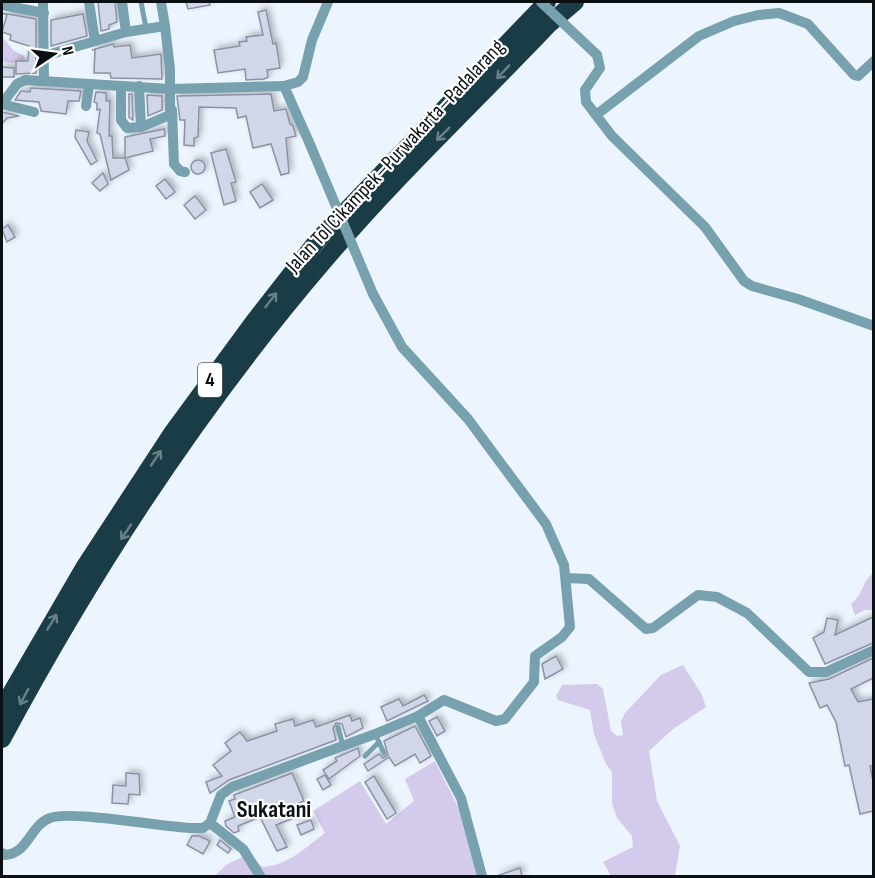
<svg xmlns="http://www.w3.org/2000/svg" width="875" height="878" viewBox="0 0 875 878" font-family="'Sofia Sans Condensed',sans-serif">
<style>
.green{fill:#d4caeb}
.building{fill:#d1d7e9;stroke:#8c91a3;stroke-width:1.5;filter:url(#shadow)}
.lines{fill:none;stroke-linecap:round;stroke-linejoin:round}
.lane{stroke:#77a1ae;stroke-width:5}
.street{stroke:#77a1ae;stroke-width:10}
.highway{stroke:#193c46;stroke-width:18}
.street-bridge{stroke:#77a1ae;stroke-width:10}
.oneway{stroke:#6a8087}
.labels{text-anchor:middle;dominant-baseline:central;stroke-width:4.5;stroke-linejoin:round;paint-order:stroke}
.shield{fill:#fff;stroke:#54585b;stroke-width:1.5}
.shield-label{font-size:20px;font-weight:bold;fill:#0b1015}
.street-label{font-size:21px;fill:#0b1015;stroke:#fff}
.quarter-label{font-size:24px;font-weight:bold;fill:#0b1015;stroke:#fff}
</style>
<defs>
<filter id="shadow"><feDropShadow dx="3" dy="-3" stdDeviation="3" flood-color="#0004"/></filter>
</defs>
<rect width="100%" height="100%" fill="#ecf5fe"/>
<g class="green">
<polygon points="2,36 13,50 24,56 25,60 13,63 2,61"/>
<path d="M873,556V610H865L855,615L851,604C864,594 861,583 872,574Z"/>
<polygon points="683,665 701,693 706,707 673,729 649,751 657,801 680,846 675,876 611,876 603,862 633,847 632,836 617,818 612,803 612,772 606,764 594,734 590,710 558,700 556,696 562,685 597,684 603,689 611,731 617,736 623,735 621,721 625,713 661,675"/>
<path d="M435,761L461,813L477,876H215L226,865L249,854L263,867C288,865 305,848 325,833L313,811L360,781L386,824L414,801L405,779Z"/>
</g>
<g class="building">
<polygon points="98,2 115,2 117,22 109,25 109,29 101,31"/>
<polygon points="186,2 209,2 210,5 188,9"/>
<polygon points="266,10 273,44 276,43 280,68 267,70 268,77 264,79 246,80 245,69 218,73 214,50 240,46 239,42 247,41 246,37 263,35 258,12"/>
<polygon points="2,13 36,19 36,73 16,74 16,61 28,61 29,46 10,40 11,35 2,32 7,15"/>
<polygon points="83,14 87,36 51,46 51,20"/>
<polygon points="113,44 114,47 130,45 132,58 161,54 162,79 111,78 110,73 94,73 95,49 92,50"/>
<polygon points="2,67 14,68 14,77 2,77"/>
<polygon points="31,88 81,91 79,101 68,101 66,114 41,111 39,102 15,100 21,91 30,92"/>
<polygon points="96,92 106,93 106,101 110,101 109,136 112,136 113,158 125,158 125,137 164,129 165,133 165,136 150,139 153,151 125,158 129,170 111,180 100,134 97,133 100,109 97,110 97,103 94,102"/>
<polygon points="129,94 132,94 133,120 129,117"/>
<polygon points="271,94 274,111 286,109 290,124 293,126 296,136 286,138 289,173 281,175 271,144 253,148 246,116 238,118 236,108 199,107 198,137 194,138 194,146 184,145 185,120 180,120 177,96"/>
<polygon points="147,95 162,96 162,110 148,116"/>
<polygon points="2,112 19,116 7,118 2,124"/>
<polygon points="76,130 89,132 87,141 97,161 91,165 75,137"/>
<polygon points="226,149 236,182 231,183 236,201 224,205 211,153"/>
<circle cx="198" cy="167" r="7"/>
<polygon points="103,173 108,184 100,191 92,183"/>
<polygon points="165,179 175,192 166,199 156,186"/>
<polygon points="262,184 273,200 260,208 250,192"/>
<polygon points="195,196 206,210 195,219 184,205"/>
<polygon points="8,225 15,237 7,242 2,229"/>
<polygon points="873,617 873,643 825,664 813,638 824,632 827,618 838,620 835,635"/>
<polygon points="556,656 563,669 545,679 542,664"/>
<polygon points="873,658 873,678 851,689 858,702 873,699 873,766 870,766 873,781 873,811 860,814 849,765 845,766 836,722 827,705 820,708 809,683 829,679"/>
<polygon points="424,695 428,701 387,721 381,707 399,699 403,706"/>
<polygon points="350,715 352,721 360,718 363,728 346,737 342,724 336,723 333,728 336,740 229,780 210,793 206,782 222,776 213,765 231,751 225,743 240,732 247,741 277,731 275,724 293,719 295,726 313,720 316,727"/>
<polygon points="437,717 445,731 437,736 429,721"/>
<polygon points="415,726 431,756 420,763 415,754 395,766 389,757 368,771 364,764 379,754 383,758 388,755 384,741"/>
<polygon points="358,748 360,756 329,779 323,770 337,761 335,758"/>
<polygon points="126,773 139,774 140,795 129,794 128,804 112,803 113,785 126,786"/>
<polygon points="292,773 304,801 294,805 299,816 276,825 287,847 277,851 260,817 238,826 239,831 234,833 226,826 225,821 235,817 229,801 235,799 234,795"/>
<polygon points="325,775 331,785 323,790 317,779"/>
<polygon points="374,776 396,813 387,819 365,782"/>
<polygon points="311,820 314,829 301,835 297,825"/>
<polygon points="192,836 199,836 210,841 203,854 187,845"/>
<polygon points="220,840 231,849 228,853 217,845"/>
<polygon points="520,868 522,876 499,876 499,875"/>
</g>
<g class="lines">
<g class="lane">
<polyline points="141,2 146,28"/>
<polyline points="338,727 343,746"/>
<polyline points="375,734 384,753"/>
<polyline points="365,756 379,742"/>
</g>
<g class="street">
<polyline points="43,2 44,81"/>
<polyline points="89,2 95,41"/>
<polyline points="122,2 126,32"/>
<polyline points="161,2 165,26"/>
<polyline points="2,5 44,13"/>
<polyline points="597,55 600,68 585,90 586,102 612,136 705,227 744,281 752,286 798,299 874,326"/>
<polyline points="44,56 126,32 165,26 170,69 170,115 141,127"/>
<polyline points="121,86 121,120 127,128 141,127 139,86"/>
<polyline points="284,86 298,82 303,77 312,40 328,2"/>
<polyline points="2,104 17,84 25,80 170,89 284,86 309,142"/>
<polyline points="2,104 34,112"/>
<polyline points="86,106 89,85"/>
<polyline points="172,110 174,164 180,171 185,172"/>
<polyline points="596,115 699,36 734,21 758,15 779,13 808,24 854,75 858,76 874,61"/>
<polyline points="566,578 589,579 646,629 653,628 698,595 717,597 747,613 809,672 826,672 874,650"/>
<polyline points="418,716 461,798 482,876"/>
<polyline points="210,823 221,795 232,787 375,734 418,716 444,700 496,721 505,719 534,682 535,656 562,637 570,627 564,565 546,524 468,419 402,347 373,294"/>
<path d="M2,853L5,855C29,853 30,825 50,818C68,810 163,827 190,828H203L210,823L243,849L260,876"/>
</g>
<g class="highway">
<polyline points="2,709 84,568 173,432 253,323 317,241 547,2"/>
<path d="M2,739C92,571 199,407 323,262C393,179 473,104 548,25L575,2"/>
</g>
<g class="street-bridge">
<polyline points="541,2 597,55"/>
<polyline points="309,142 373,294"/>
</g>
</g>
<defs><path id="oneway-shaft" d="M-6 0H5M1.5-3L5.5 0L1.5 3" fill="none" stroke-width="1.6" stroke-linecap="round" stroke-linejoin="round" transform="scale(1.5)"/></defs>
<g class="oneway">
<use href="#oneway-shaft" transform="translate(503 72) rotate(133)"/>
<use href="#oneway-shaft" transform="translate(443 134) rotate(135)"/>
<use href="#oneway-shaft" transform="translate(271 300) rotate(-52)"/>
<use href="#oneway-shaft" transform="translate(156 458) rotate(-56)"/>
<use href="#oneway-shaft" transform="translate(126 532) rotate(124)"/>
<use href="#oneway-shaft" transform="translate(52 622) rotate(-59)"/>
<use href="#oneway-shaft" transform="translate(24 697) rotate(118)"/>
</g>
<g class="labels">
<rect class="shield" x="198" y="363" width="24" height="34" rx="4.5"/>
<g class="shield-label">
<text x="210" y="380">4</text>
</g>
<g class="street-label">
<text transform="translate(395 156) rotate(-47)">Jalan Tol Cikampek–Purwakarta–Padalarang</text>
</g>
<g class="quarter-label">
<text x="274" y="809">Sukatani</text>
</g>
</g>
<rect width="875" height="878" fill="none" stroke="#0b1015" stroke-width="6"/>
<g transform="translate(54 54) rotate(77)" stroke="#ffffff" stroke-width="4.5" paint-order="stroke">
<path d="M0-4.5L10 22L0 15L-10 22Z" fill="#0b1015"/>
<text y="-9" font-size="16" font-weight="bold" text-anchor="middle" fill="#0b1015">N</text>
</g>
</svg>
